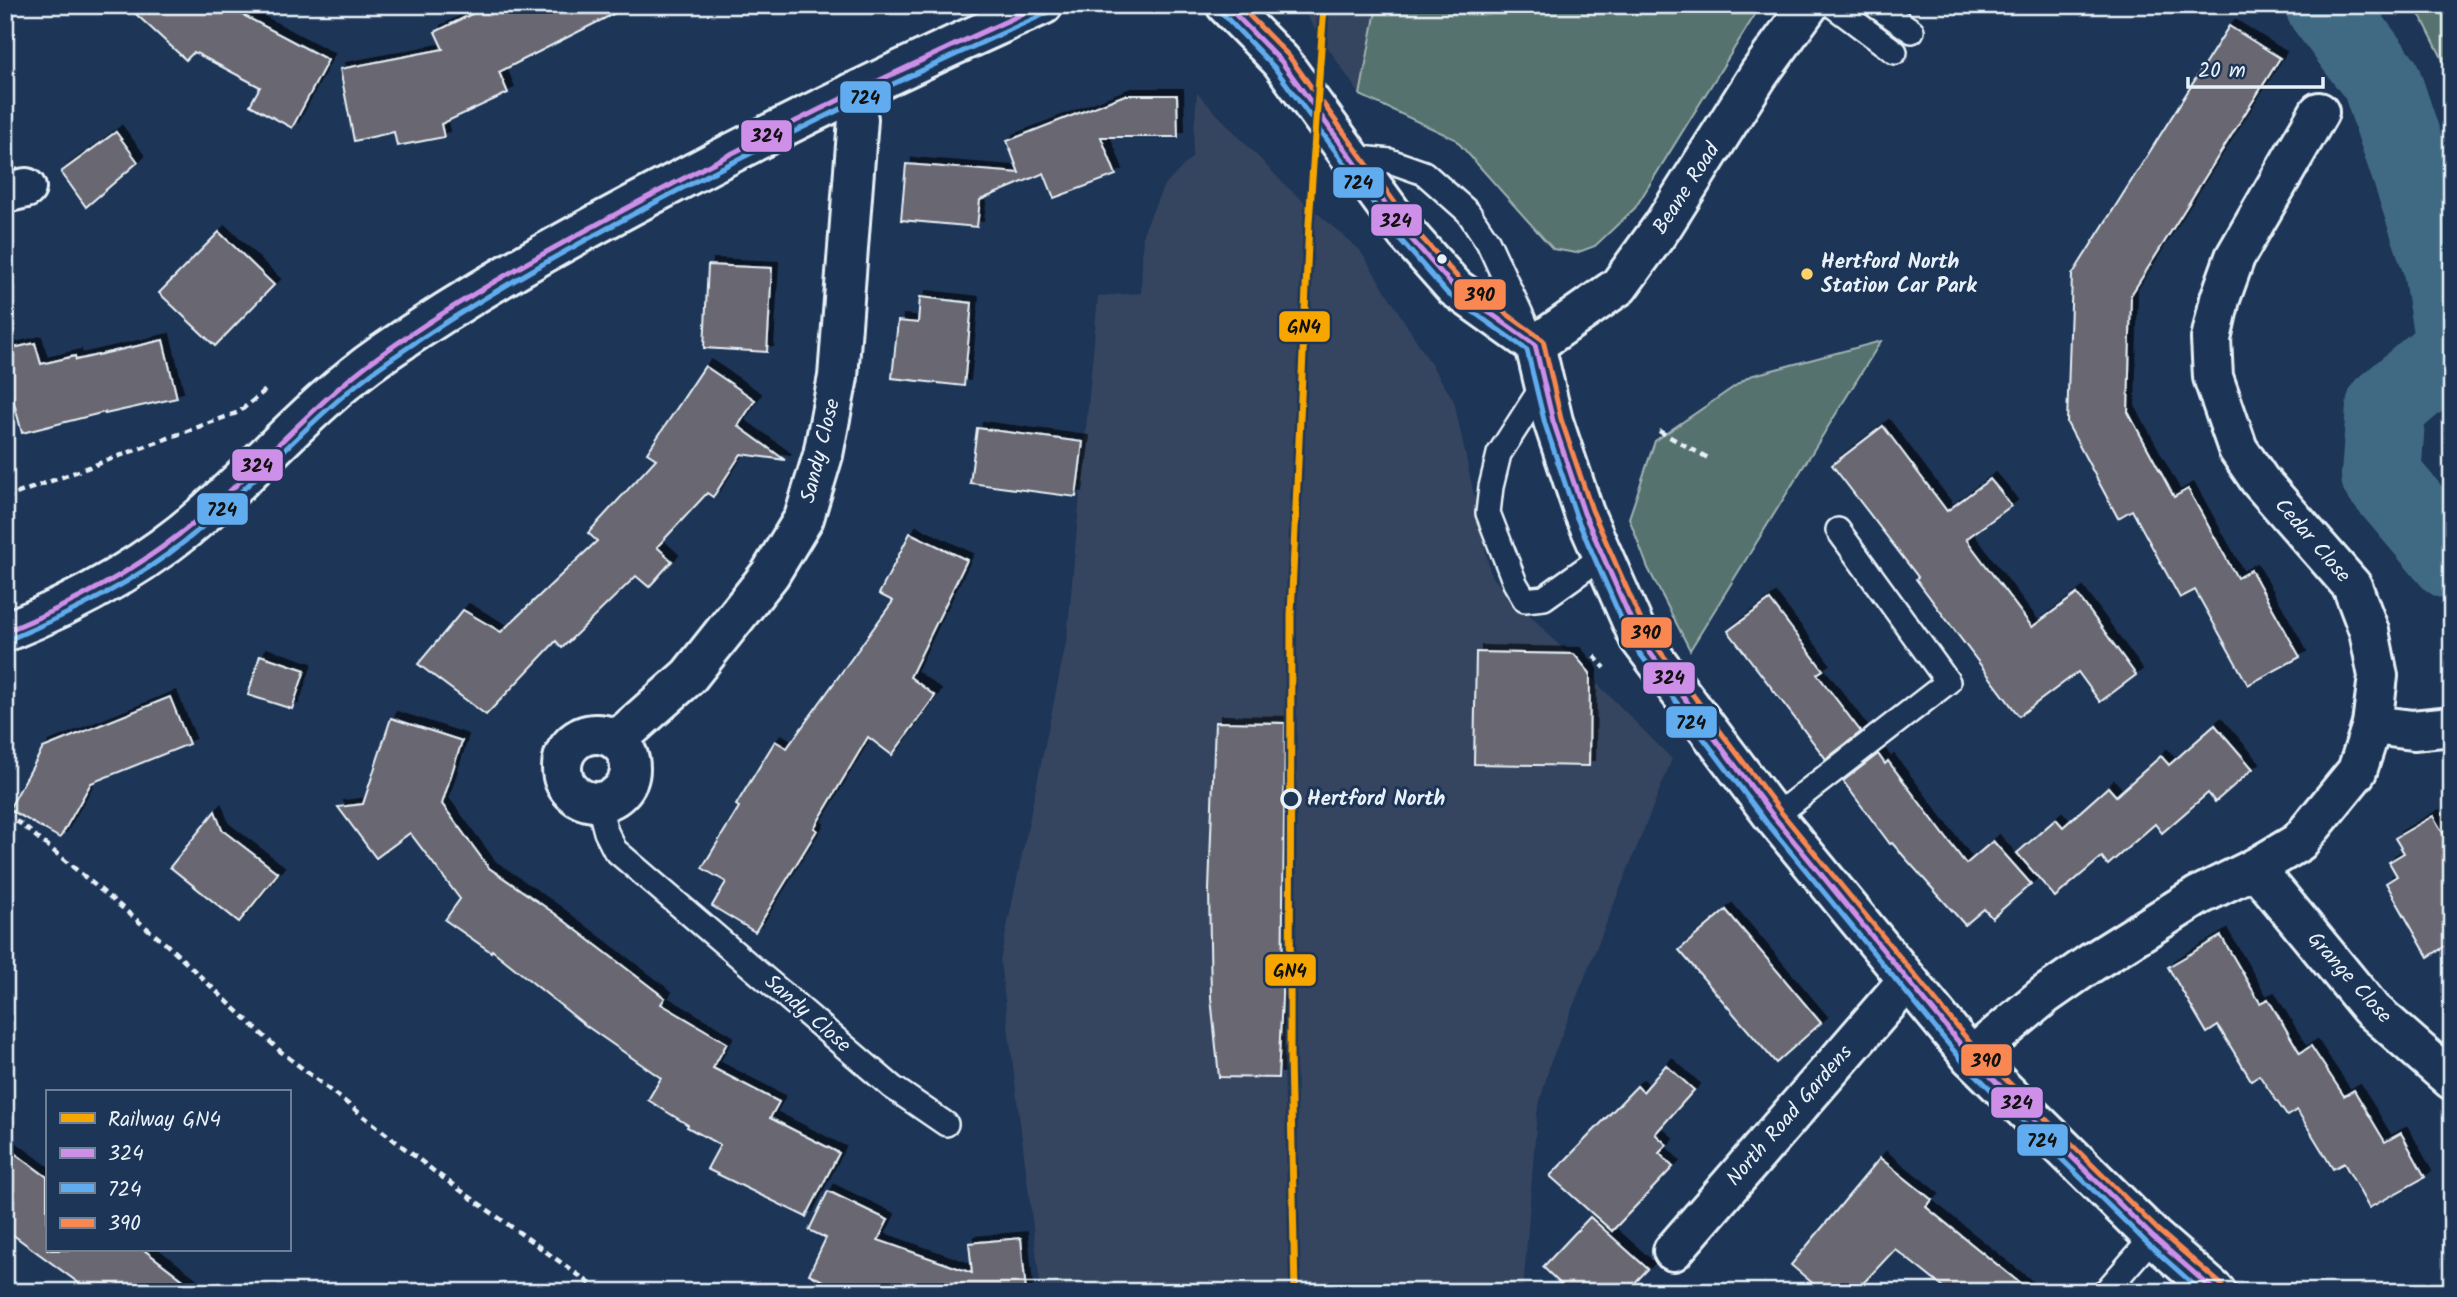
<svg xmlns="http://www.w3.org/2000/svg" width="2457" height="1297" viewBox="0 0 2457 1297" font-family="Kalam,sans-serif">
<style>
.built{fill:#34445f}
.green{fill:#57726e;stroke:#a0b2b3;stroke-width:2}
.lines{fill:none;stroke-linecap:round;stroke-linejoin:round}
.river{stroke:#3f6b84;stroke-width:80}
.building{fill:#696872;stroke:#e8f1f8;stroke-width:2;filter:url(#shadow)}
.lane-casing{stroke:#e8f1f8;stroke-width:28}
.street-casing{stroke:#e8f1f8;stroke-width:44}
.secondary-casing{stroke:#e8f1f8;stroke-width:44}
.primary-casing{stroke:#e8f1f8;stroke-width:44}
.path{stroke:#e8f1f8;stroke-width:4.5;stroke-dasharray:7 5;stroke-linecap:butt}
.lane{stroke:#1d3557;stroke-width:23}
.street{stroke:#1d3557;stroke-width:38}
.secondary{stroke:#1d3557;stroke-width:38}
.primary{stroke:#1d3557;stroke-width:38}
.bus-1-casing{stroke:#1d3557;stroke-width:10}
.bus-2-casing{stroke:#1d3557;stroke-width:10}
.bus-3-casing{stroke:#1d3557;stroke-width:10}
.bus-1{stroke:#ce8fe9;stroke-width:5}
.bus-2{stroke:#60acee;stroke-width:5}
.bus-3{stroke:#f88751;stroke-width:5}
.rail-1-casing{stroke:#1d3557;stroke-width:12}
.rail-1{stroke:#f7a600;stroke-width:7}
.bus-dot{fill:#e8f1f8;stroke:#1d3557;stroke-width:2.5}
.poi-dot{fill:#ffd166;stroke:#1d3557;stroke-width:2.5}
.stop-dot{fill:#1d3557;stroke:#e8f1f8;stroke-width:3.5}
.labels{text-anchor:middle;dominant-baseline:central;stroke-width:6;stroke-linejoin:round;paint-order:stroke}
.street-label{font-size:21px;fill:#e8f1f8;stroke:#1d3557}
.poi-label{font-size:21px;font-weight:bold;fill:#e8f1f8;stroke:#1d3557;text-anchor:start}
.stop-label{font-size:21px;font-weight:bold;fill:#e8f1f8;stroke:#1d3557;text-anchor:start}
.line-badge{stroke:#1d3557;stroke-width:2.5}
.pale-badge-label{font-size:19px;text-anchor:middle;font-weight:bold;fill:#111}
</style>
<defs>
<filter id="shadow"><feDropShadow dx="6" dy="-6" stdDeviation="0" flood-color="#0009"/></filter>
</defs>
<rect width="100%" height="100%" fill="#1d3557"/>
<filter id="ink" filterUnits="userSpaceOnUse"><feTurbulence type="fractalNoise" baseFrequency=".0143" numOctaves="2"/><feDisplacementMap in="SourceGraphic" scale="14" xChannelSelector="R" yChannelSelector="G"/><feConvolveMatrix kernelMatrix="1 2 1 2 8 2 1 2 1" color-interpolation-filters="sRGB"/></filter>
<g filter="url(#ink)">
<g class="built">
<polygon points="1299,5 1547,5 1475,160 1455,139 1360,95"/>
<polygon points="1197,93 1286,186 1360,250 1454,401 1491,576 1672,759 1550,1064 1537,1113 1523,1292 1041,1292 1000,961 1067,638 1098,296 1141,293 1143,233 1163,187 1192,157"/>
</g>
<g class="green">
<polygon points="1377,5 1761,5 1635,208 1595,246 1576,253 1553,249 1455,139 1360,95"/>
<polygon points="2410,5 2452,5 2452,78 2422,18"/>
<polygon points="1881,341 1690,650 1648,568 1629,518 1655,441 1750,376"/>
</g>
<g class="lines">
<g class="river">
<polyline points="2325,5 2381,80 2442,263 2452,325"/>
<polyline points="2452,350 2386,407 2381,476 2452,560"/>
</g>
</g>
<g class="building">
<polygon points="126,5 224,5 328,60 292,128 250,105 260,87 194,52 186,60"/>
<polygon points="490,5 631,5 499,72 508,93 441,124 444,137 397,146 394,132 354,141 340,69 443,49 435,32"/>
<polygon points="2229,26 2280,58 2131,295 2128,412 2174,497 2188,489 2237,578 2251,570 2300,657 2248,685 2195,590 2180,598 2132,510 2118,518 2067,423 2072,275"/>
<polygon points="1125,95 1177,95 1178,137 1101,137 1116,175 1054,198 1044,173 980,200 977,227 901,220 906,164 1019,173 1007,141"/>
<polygon points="116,132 138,162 86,207 61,172"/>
<polygon points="219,232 274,285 215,346 159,293"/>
<polygon points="708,265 772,268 767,352 704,348"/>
<polygon points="920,297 972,303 964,386 892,378 898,321 918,323"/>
<polygon points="163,340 177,398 105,414 105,412 22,433 5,369 5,350 35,343 41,364 75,356 76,360"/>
<polygon points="705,366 755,400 738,426 785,460 741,454 713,497 707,493 657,547 672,561 649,587 636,576 562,648 556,641 486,715 418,664 463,610 501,632 597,541 588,533 656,459 647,453"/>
<polygon points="1883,426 1947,511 1990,479 2001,492 2011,506 1966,539 2032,627 2077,594 2136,675 2100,702 2078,672 2019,716 1916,579 1918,577 1832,465"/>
<polygon points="977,428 1083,442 1076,497 970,483"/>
<polygon points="910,533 967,560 910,677 935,696 892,755 868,737 814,828 817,830 755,932 712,906 726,882 702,868 739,807 736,805 775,741 787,748 893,601 879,594"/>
<polygon points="1770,600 1823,670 1817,674 1861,732 1826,759 1728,631"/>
<polygon points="1476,652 1574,654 1590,673 1589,766 1474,764"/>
<polygon points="260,655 305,670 292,709 248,695"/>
<polygon points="170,697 189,744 91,783 60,838 9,809 43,748"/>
<polygon points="391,718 462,741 442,804 489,868 554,913 665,998 661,1004 727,1043 713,1068 779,1102 770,1118 839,1153 806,1217 707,1169 720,1145 687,1127 688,1125 648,1100 661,1078 585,1025 492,950 491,952 445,920 460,899 410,833 376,858 338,807 363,804"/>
<polygon points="1215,722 1285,723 1282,997 1278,1078 1219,1077 1211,997 1209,890"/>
<polygon points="2215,725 2253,769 2215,802 2208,793 2162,833 2155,824 2108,865 2102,857 2055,897 2017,853 2056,819 2063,827 2108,787 2116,796 2161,756 2169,765"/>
<polygon points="1878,754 1885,764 1888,761 1966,864 1993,841 2031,884 1992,918 1984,909 1965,925 1892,843 1890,844 1843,781"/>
<polygon points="215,811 222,830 278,873 239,922 170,867"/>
<polygon points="2433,816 2452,849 2452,942 2428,957 2386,883 2397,876 2389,862 2404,853 2395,838"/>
<polygon points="1726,910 1821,1023 1776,1063 1679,950"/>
<polygon points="2221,936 2260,1003 2268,999 2300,1053 2311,1046 2344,1096 2354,1090 2385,1142 2401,1133 2425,1177 2369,1208 2344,1163 2333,1169 2297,1110 2287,1116 2259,1075 2251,1080 2218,1026 2207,1033 2168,967"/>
<polygon points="1666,1065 1694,1090 1655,1134 1667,1145 1659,1153 1673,1167 1612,1231 1550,1176 1637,1086 1643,1092"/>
<polygon points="5,1146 47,1177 47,1250 144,1250 199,1292 91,1292 5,1229"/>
<polygon points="1880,1158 1932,1200 1926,1207 2031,1292 1949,1292 1895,1249 1855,1292 1823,1292 1791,1265"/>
<polygon points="828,1191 888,1220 878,1240 972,1273 969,1243 1021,1238 1026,1292 844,1292 809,1274 826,1238 809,1230"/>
<polygon points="1590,1217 1648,1269 1626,1292 1569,1292 1543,1267"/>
</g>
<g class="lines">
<defs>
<g id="lane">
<polyline points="1832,5 1895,52"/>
<polyline points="1875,5 1912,31"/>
<polyline points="1351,157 1390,161 1424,173 1468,212 1488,242 1531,336"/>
<polyline points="1544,384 1499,454 1491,487 1488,513 1515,583 1525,600 1544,598 1603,556"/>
<polyline points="598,802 606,832 615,850 892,1087 946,1124"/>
<polyline points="1774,817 1948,682 1838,530"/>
<polyline points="2105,1292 2153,1237"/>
</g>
<g id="street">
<polyline points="5,193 26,188"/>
<polyline points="1535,345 1619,286 1662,227 1759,74 1809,5"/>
<polyline points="2372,725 2413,730 2452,726"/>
<circle cx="596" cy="768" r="34"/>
<polyline points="617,740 689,676 770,574 804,518 823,455 838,377 858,119 851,93"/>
<polyline points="2255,868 2370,1008 2452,1080"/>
<polyline points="1971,1057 2045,995 2091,963 2198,896 2255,868 2299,842 2357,771 2372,725 2378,676 2369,631 2352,586 2260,481 2238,449 2213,377 2211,339 2220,299 2235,257 2319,112"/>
<polyline points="1673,1251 1907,981"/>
</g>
<path id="secondary" d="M5,632C77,603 146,566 205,513C264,461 317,399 382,354C470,293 562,242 657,192C783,125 912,63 1043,5"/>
<polyline id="primary" points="1226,5 1281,61 1406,233 1455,288 1535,345 1553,421 1584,513 1639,638 1774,817 1971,1057 2153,1237 2216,1292"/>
</defs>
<use href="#lane" class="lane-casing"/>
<use href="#street" class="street-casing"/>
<use href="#secondary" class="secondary-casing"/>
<use href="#primary" class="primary-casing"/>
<g class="path">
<polyline points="1659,431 1708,458"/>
<polyline points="5,498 239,412 268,388"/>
<polyline points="1594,656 1605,668"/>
<polyline points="5,815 21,824 166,944 280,1051 435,1172 602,1292"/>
</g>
<use href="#lane" class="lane"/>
<use href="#street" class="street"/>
<use href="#secondary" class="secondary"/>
<use href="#primary" class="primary"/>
<defs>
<g id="bus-1">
<polyline points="1226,5 1281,61 1406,233 1455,288 1535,345 1553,421 1584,513 1639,638 1774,817 1971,1057 2153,1237 2216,1292"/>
<path d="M5,632C68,606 128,575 181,533C252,478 308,406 382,354C465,295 556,246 646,198C776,129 908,65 1042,5"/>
</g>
<g id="bus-2">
<polyline points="1220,11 1274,67 1399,238 1448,294 1527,350 1545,424 1576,516 1632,643 1767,823 1964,1063 2147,1243 2202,1292"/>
<path d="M8,640C72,613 135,582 189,538C259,481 316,410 391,359C480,297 575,245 671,194C794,130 920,70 1047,13"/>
</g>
<polyline id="bus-3" points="1239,5 1288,55 1413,228 1461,281 1543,340 1561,419 1592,510 1647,634 1781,812 1977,1051 2159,1231 2222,1285"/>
</defs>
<use href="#bus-1" class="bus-1-casing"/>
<use href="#bus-2" class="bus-2-casing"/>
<use href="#bus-3" class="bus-3-casing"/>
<use href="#bus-1" class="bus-1"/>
<use href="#bus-2" class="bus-2"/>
<use href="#bus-3" class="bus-3"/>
<defs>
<polyline id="rail-1" points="1295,1292 1290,1055 1291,615 1309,223 1324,5"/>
</defs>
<use href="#rail-1" class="rail-1-casing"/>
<use href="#rail-1" class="rail-1"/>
</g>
</g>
<circle class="bus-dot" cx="1442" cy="259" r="6"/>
<circle class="poi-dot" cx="1807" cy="274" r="7"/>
<circle class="stop-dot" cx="1291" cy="799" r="9"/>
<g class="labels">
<g class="street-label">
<text transform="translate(1687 189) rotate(-57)">Beane Road</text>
<text transform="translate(821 451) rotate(-76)">Sandy Close</text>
<text transform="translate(2312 541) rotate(49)">Cedar Close</text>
<text transform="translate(2349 978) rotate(48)">Grange Close</text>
<text transform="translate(807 1014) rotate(41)">Sandy Close</text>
<text transform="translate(1790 1116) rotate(-49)">North Road Gardens</text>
</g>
<g class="poi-label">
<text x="1821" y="262">Hertford North<tspan x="1821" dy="24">Station Car Park</tspan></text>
</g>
<g class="stop-label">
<text x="1307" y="799">Hertford North</text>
</g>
</g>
<g class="line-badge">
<rect x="839" y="80" width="53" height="34" rx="7" fill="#60acee"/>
<rect x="740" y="119" width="53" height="34" rx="7" fill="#ce8fe9"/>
<rect x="1332" y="166" width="53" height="33" rx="7" fill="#60acee"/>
<rect x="1370" y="203" width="53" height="34" rx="7" fill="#ce8fe9"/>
<rect x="1453" y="278" width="54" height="33" rx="7" fill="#f88751"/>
<rect x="1278" y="310" width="53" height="33" rx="7" fill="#f7a600"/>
<rect x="231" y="448" width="53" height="34" rx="7" fill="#ce8fe9"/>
<rect x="196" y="492" width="53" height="34" rx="7" fill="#60acee"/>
<rect x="1620" y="616" width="53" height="33" rx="7" fill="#f88751"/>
<rect x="1642" y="661" width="54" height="34" rx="7" fill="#ce8fe9"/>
<rect x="1665" y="705" width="53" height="34" rx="7" fill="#60acee"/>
<rect x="1264" y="953" width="53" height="34" rx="7" fill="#f7a600"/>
<rect x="1960" y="1043" width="53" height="34" rx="7" fill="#f88751"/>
<rect x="1990" y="1086" width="54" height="33" rx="7" fill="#ce8fe9"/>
<rect x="2016" y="1123" width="53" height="34" rx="7" fill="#60acee"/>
</g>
<g class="pale-badge-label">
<text x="865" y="104">724</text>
<text x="767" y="142">324</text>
<text x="1358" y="189">724</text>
<text x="1396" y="227">324</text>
<text x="1480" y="301">390</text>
<text x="1304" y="333">GN4</text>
<text x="257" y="472">324</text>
<text x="222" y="516">724</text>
<text x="1646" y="639">390</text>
<text x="1669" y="684">324</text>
<text x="1691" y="729">724</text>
<text x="1290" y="977">GN4</text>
<text x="1986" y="1067">390</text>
<text x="2017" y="1109">324</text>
<text x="2042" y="1147">724</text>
</g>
<rect width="2457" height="1297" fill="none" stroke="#1d3557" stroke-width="28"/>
<rect x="14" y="14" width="2429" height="1269" fill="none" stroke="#e8f1f8" stroke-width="2.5" filter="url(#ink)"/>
<rect x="46" y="1090" width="245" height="161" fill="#1d3557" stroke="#6e8097" stroke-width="2"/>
<rect x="60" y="1113" width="35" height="10" fill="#f7a600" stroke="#6e8097" stroke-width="2"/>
<text x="108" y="1126" font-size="21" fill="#e8f1f8">Railway GN4</text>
<rect x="60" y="1148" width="35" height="10" fill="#ce8fe9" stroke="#6e8097" stroke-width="2"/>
<text x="108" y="1160" font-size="21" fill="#e8f1f8">324</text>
<rect x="60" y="1183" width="35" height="10" fill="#60acee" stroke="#6e8097" stroke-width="2"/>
<text x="108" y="1196" font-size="21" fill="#e8f1f8">724</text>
<rect x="60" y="1218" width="35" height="10" fill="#f88751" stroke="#6e8097" stroke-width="2"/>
<text x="108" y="1230" font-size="21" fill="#e8f1f8">390</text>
<path d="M2188 77v10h135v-10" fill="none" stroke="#e8f1f8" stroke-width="3.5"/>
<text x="2198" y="77" font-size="21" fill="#e8f1f8" stroke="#1d3557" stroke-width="5" paint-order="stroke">20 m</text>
</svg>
